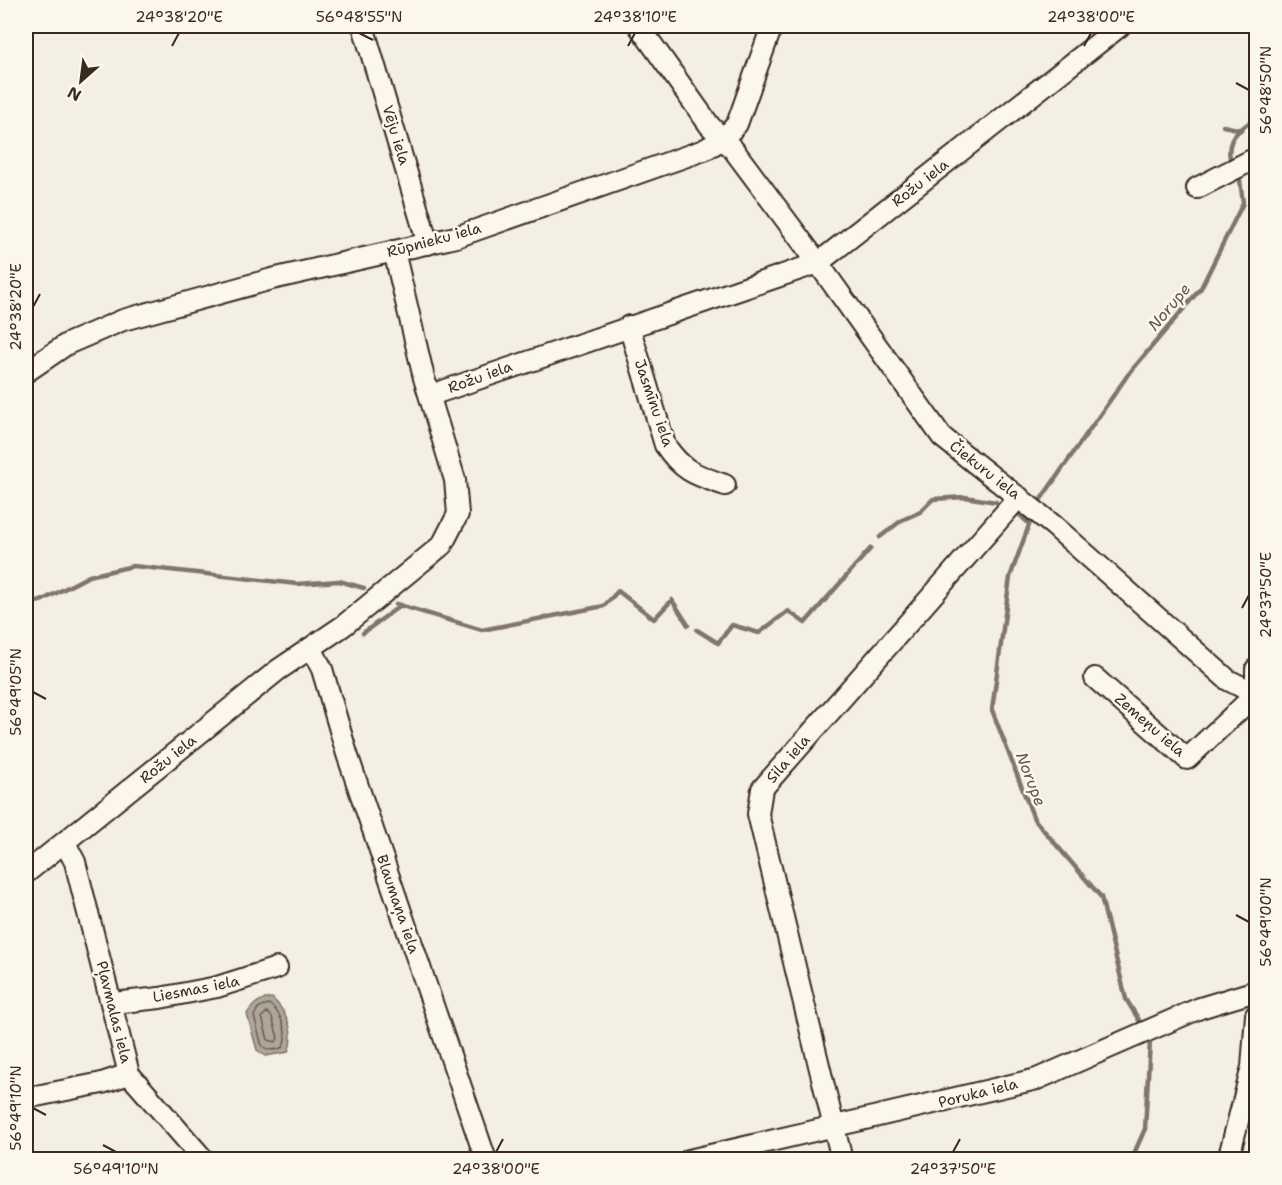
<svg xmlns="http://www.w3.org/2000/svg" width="1282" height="1185" viewBox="0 0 1282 1185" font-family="'Shantell Sans',sans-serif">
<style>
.water{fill:#afa69a;stroke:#817468;stroke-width:1.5}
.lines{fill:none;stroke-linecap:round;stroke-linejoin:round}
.shore{stroke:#695c50;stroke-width:1.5}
.stream{stroke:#817468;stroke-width:4.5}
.street-casing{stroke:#3b2a1e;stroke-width:24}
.street{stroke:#fbf7ec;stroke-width:20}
.ticks{fill:none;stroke:#3b2a1e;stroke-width:2}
.labels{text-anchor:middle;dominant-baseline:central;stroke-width:5;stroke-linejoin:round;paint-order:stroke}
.street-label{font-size:15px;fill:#3b2a1e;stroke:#fbf7ec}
.water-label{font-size:16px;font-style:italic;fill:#645549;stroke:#fbf7ec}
.neatline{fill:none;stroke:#3b2a1e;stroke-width:2}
.ticks-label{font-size:15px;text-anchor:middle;fill:#3b2a1e}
</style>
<rect width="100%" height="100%" fill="#f3efe4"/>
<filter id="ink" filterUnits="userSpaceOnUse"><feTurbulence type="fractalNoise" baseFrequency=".0167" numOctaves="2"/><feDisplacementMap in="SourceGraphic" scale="12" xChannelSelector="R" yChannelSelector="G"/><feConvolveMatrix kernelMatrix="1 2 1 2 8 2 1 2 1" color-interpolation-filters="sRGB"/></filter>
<g filter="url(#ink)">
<path class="water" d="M272,998C287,1012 296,1032 288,1052L266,1056L257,1050L247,1014C254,1003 259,999 272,998Z"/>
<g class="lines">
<g class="shore">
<path d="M269,1004C281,1012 289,1033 283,1047C276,1051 269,1051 262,1046L254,1016L258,1008Z"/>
<polygon points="267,1012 272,1017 278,1038 276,1042 268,1040 262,1017"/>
</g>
<g class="stream">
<polyline points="1223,126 1242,130"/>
<path d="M1230,159C1226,137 1239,130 1256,118"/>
<polyline points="1039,502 1127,376 1201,288 1243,203 1239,173"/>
<polyline points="1018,513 1029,524"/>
<polyline points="1032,517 1010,577 992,710 1034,819 1101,897 1126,999 1142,1025"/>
<polyline points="880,537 902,520 920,512 933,499 965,497 996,502"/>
<polyline points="396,604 482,630 604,606 618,591 654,619 672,600 688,625"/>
<polyline points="26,605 43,600 89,576 133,566 297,584 339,581 364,588"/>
<polyline points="697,630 718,643 732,625 759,633 788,611 805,623 871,548"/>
<polyline points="363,633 401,605"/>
<polyline points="1131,1160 1145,1129 1150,1041"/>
</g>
<defs>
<g id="street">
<polyline points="363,26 428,244"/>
<polyline points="639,26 710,126 733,149 818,263 942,437 1053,525 1228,680 1256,694 1187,759 1095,678"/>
<polyline points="1197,188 1256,158"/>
<path d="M629,326L665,445C683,472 696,475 725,485"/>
<polyline points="26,372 67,344 123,320 272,279 456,237 704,150 723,139 737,124 772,26"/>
<polyline points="431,395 818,263 1120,26"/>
<polyline points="311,648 322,669 347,754 486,1160"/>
<polyline points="1256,669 1256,700"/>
<polyline points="65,843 75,862 129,1074 204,1160"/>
<polyline points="26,873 278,670 343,626 442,545 458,514 455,480 424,378 394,251"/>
<polyline points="113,1003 160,998 217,987 277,968"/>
<polyline points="26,1098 102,1083 129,1074"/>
<polyline points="689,1160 1037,1079 1200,1008 1256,991"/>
<polyline points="842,1160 758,814 762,789 1019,497"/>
<polyline points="1228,1160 1252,1067 1256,1015"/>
</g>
</defs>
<use href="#street" class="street-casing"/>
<use href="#street" class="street"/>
</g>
</g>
<path class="ticks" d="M359,33L373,40M172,46L179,33M628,46L635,33M1084,46L1091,33M1236,83L1249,90M33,307L40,294M1242,608L1249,595M33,692L46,699M1236,915L1249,922M33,1108L46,1115M103,1145L116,1152M496,1152L503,1139M953,1152L960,1139"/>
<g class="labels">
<g class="street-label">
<text transform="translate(396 135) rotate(73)">Vēju iela</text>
<text transform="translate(920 183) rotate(-38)">Rožu iela</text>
<text transform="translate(434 240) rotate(-15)">Rūpnieku iela</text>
<text transform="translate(480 377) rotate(-20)">Rožu iela</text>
<text transform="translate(654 403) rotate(71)">Jasmīnu iela</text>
<text transform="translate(985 470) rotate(38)">Čiekuru iela</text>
<text transform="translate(1150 725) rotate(41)">Zemeņu iela</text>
<text transform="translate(168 759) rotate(-39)">Rožu iela</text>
<text transform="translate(788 759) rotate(-49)">Sila iela</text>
<text transform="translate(398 904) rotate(71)">Blaumaņa iela</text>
<text transform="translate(196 989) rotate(-11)">Liesmas iela</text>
<text transform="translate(114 1012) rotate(76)">Pļavmalas iela</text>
<text transform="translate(978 1093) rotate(-14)">Poruka iela</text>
</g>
<g class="water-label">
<text transform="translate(1169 307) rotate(-50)">Norupe</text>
<text transform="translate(1031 779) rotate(69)">Norupe</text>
</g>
</g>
<rect width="1282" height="1185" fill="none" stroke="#fbf7ec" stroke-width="66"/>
<g transform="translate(81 81) rotate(208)" stroke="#fbf7ec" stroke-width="4.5" paint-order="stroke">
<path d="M0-4.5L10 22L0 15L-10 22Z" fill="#3b2a1e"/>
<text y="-9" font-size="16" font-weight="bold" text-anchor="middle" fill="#3b2a1e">N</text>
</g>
<rect x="33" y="33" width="1216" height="1119" class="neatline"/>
<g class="ticks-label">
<text x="179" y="22">24°38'20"E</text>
<text x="359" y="22">56°48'55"N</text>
<text x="635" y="22">24°38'10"E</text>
<text x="1091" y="22">24°38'00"E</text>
<text transform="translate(1266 90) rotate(-90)" y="5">56°48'50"N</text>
<text transform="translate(16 307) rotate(-90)" y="5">24°38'20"E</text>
<text transform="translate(1266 595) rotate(-90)" y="5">24°37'50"E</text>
<text transform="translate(16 692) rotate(-90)" y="5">56°49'05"N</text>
<text transform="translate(1266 922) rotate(-90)" y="5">56°49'00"N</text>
<text transform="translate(16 1108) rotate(-90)" y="5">56°49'10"N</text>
<text x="116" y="1174">56°49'10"N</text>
<text x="496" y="1174">24°38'00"E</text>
<text x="953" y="1174">24°37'50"E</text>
</g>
</svg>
